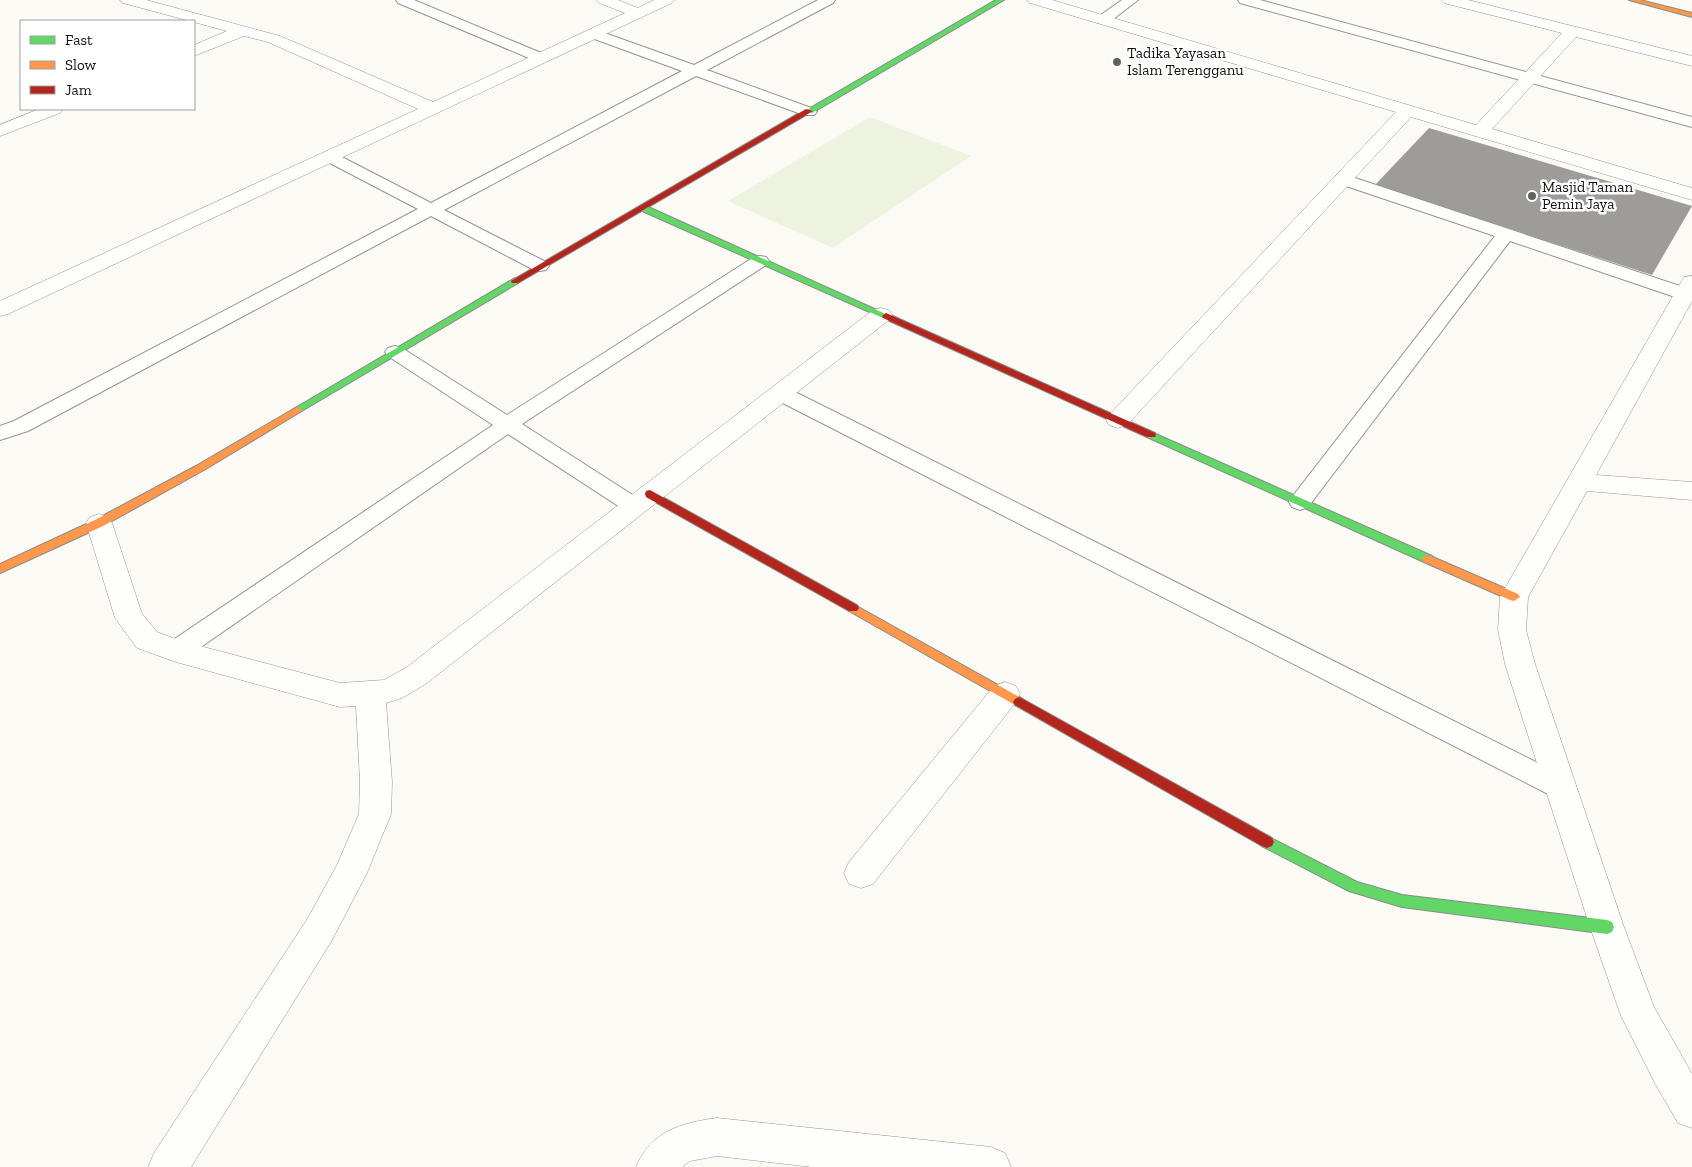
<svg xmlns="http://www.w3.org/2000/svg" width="1692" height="1167" viewBox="0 0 1692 1167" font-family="'Zilla Slab',serif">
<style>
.pitch{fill:#edf3df}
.building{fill:#9e9c99}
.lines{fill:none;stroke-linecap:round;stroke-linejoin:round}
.lane-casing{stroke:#959492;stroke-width:2}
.street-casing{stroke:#959492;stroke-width:1}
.fast-casing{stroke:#8b8b88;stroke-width:2}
.slow-casing{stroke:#8b8b88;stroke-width:2}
.jam-casing{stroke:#8b8b88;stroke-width:2}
.lane{fill:#fefefd;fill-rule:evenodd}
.street{fill:#fefefd;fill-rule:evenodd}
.fast{fill:#63d668;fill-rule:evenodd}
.slow{fill:#ff974d;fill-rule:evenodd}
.jam{fill:#b3261e;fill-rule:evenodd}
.poi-dot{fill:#61615e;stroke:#fff;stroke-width:2}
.labels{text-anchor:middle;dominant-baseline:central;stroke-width:5;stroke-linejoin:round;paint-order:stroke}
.far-poi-label{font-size:15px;fill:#0e0e0e;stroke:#fff;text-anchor:start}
</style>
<rect width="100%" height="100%" fill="#fbfaf4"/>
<polygon class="pitch" points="870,117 971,156 833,248 728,201"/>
<polygon class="building" points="1429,128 1692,206 1652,275 1375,185"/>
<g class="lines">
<defs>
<g id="lane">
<polygon points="396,0 414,0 546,55 548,58 546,61 536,61 398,3"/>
<polygon points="818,0 835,0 833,3 707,70 814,109 817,112 814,115 804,115 696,76 444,210 546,262 549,266 546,270 540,271 534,270 431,216 28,431 0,440 0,426 14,421 418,209 324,160 322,157 324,154 336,154 431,203 682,71 589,37 587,34 589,31 599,31 694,65"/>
<polygon points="1122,0 1138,0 1108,23 1098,23 1096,20 1098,17"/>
<polygon points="1238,0 1260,0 1692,117 1692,127 1240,3"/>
<polygon points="1343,174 1692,290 1692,297 1685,300 1678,298 1510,241 1308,507 1300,510 1292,507 1289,502 1292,497 1495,236 1337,183 1335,179 1337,175"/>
<polygon points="760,256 766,257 769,261 766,265 522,424 642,501 645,506 642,511 634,514 626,511 508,434 185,658 176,661 167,658 164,651 167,644 493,425 388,356 385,352 388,348 395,346 402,348 507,415 754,257"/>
<polygon points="780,387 787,388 1570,779 1574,787 1570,795 1560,799 1550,795 773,398 770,393 773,388"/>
</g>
<g id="street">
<polygon points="120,0 146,0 280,36 433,102 625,13 599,3 596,0 618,0 638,8 654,0 675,0 672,3 8,314 0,316 0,301 418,109 268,42 244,36 194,56 194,45 227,31 123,3"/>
<polygon points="1027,0 1052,0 1476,125 1562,33 1444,3 1441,0 1468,0 1692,56 1692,66 1576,37 1492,129 1692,188 1692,200 1411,117 1127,425 1118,428 1109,425 1106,420 1109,415 1396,112 1030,3"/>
<polygon points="39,109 63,109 60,113 0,136 0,125"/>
<polygon points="1692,276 1692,301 1596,475 1692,482 1692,500 1587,491 1528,597 1526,630 1535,664 1624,927 1654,1007 1692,1074 1692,1128 1678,1123 1656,1085 1621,1016 1590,927 1505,664 1498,630 1500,597 1681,282 1684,277"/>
<polygon points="881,308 889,310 892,315 889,320 427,683 402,698 386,703 392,782 391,814 367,873 332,940 191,1167 148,1167 154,1153 308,918 337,865 359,814 360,782 356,706 340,707 176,662 137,648 115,618 86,523 90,517 99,514 108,517 112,523 142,614 157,632 181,641 340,683 384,680 407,667 873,310"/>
<polygon points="1005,682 1016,686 1020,694 1016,702 873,884 861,888 849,884 844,873 849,862 994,686"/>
<path d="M717,1118L991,1147L1005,1153L1011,1167H812L717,1156L690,1161L682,1167H636C651,1131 681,1123 717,1118Z"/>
</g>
<g id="fast">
<polygon points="996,0 1004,0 812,113 805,111"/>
<polygon points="640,206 646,206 890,316 886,319 883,318 640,210"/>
<polygon points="515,278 518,279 518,283 300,412 294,412 292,410"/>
<polygon points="1151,432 1432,556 1434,559 1432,562 1424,562 1147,437 1146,435"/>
<polygon points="1267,836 1357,882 1402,895 1607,920 1612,922 1614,927 1612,932 1607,934 1402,907 1349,891 1262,846 1260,842 1262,838"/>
</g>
<g id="slow">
<polygon points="1629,0 1640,0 1692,13 1692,17"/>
<polygon points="297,407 300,408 302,410 300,412 204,470 103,526 0,573 0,564 95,520 196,466"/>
<polygon points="1428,555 1518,594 1520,597 1514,601 1510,600 1424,562 1422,559 1424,556"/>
<polygon points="853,604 1023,699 1025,702 1023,705 1019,707 1015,705 849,611 847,608 849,605"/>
</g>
<g id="jam">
<polygon points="806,109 813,111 518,283 512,283 511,281"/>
<polygon points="886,313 1155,433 1156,435 1155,437 1147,437 883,318 882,316"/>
<polygon points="650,490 857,605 859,608 857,611 849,611 646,497 645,494 646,491"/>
<polygon points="1019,697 1272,838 1274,842 1272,846 1267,848 1262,846 1015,705 1013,702 1015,699"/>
</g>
</defs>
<use href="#lane" class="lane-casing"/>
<use href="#street" class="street-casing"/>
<use href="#fast" class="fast-casing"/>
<use href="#slow" class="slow-casing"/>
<use href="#jam" class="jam-casing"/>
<use href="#lane" class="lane"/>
<use href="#street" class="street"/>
<use href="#fast" class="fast"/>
<use href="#slow" class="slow"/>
<use href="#jam" class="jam"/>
</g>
<g class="poi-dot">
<circle cx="1117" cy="62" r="5"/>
<circle cx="1532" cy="196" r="5"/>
</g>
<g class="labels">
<g class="far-poi-label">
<text x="1127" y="53">Tadika Yayasan<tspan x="1127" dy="17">Islam Terengganu</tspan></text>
<text x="1542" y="187">Masjid Taman<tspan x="1542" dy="17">Pemin Jaya</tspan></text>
</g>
</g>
<rect x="20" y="20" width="175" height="90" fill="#ffffff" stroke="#9f9f9f"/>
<rect x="30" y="36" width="25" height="8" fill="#63d668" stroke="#9f9f9f"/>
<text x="65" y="45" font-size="15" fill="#0e0e0e">Fast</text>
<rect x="30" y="61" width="25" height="8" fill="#ff974d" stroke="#9f9f9f"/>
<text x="65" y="70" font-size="15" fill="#0e0e0e">Slow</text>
<rect x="30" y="86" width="25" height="8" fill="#b3261e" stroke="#9f9f9f"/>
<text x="65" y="95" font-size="15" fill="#0e0e0e">Jam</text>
</svg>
